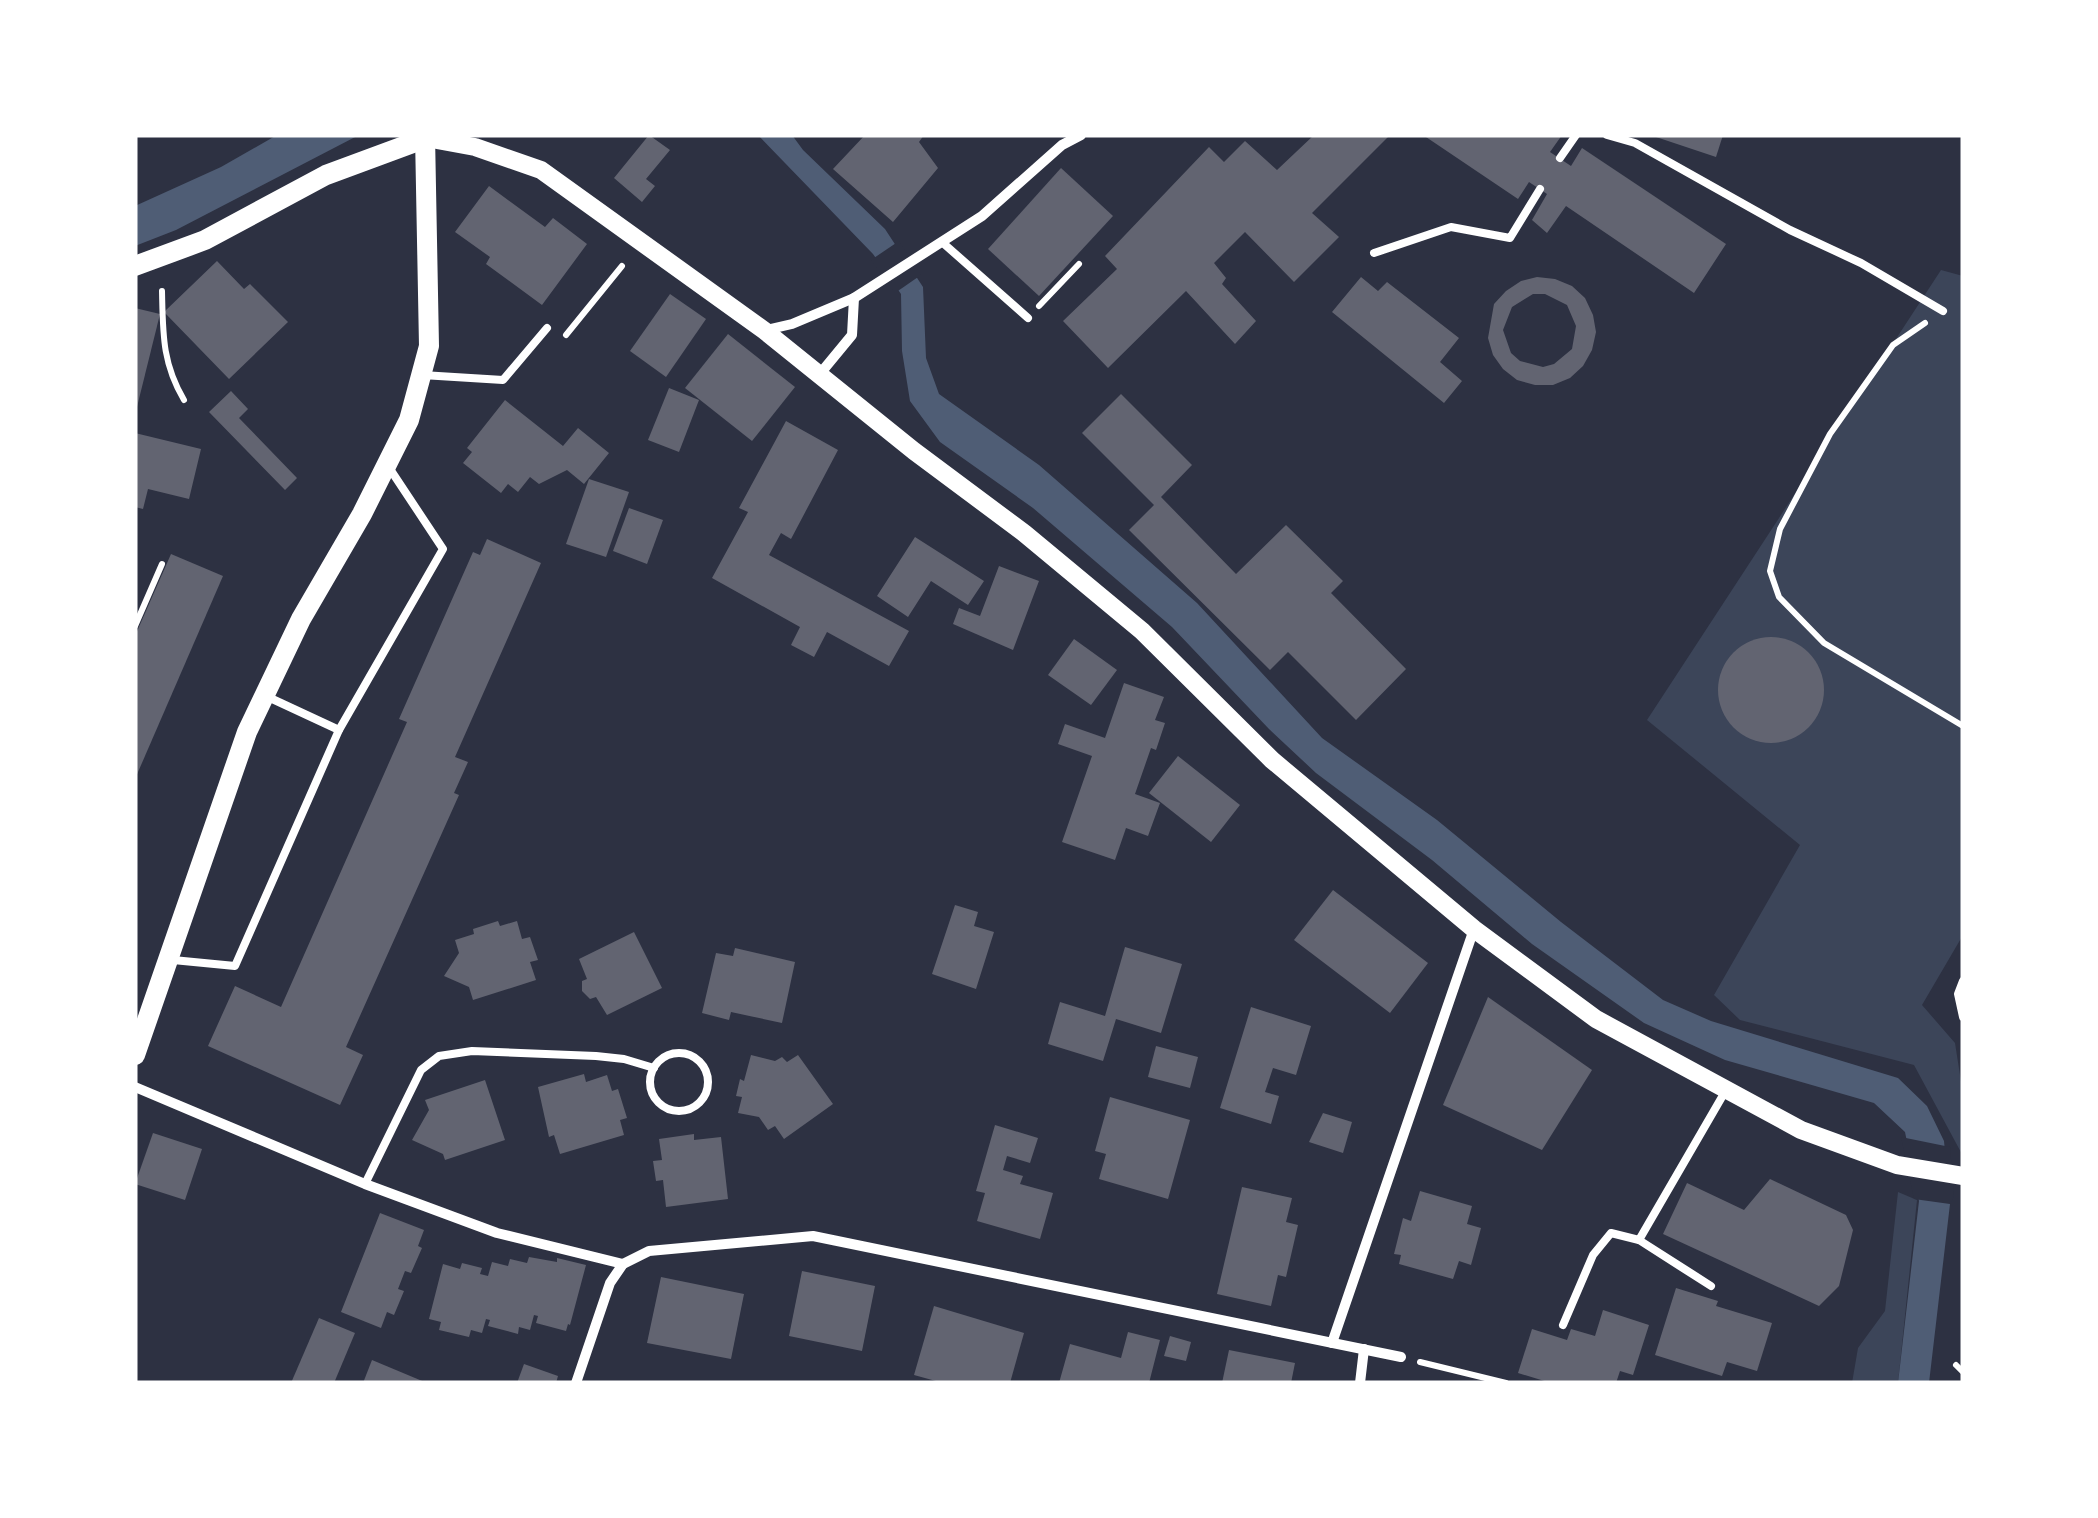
<svg xmlns="http://www.w3.org/2000/svg" width="2098" height="1518" viewBox="0 0 2098 1518" font-family="Literata,serif">
<style>
.green{fill:#3c4559}
.water{fill:#4f5d75}
.pier{fill:#2d3142}
.building{fill:#626471;fill-rule:evenodd}
.lines{fill:none;stroke-linecap:round;stroke-linejoin:round}
.path{stroke:#fff;stroke-width:6}
.service{stroke:#fff;stroke-width:8}
.minor{stroke:#fff;stroke-width:10}
.tertiary{stroke:#fff;stroke-width:18}
.secondary{stroke:#fff;stroke-width:20}
</style>
<rect width="100%" height="100%" fill="#2d3142"/>
<g class="green">
<polygon points="1941,270 1963,276 1963,935 1922,1005 1955,1043 1963,1094 1963,1156 1914,1065 1740,1020 1714,995 1800,845 1647,720"/>
<polygon points="1898,1192 1917,1200 1898,1383 1852,1383 1858,1348 1885,1311"/>
</g>
<g class="water">
<polygon points="277,135 359,135 176,230 135,246 135,206 221,167"/>
<polygon points="758,135 792,135 803,150 885,229 923,287 926,358 939,394 1039,465 1197,603 1322,738 1437,820 1561,922 1663,1000 1711,1021 1898,1078 1927,1106 1944,1141 1950,1204 1929,1383 1898,1383 1919,1201 1905,1132 1874,1103 1725,1060 1644,1023 1532,944 1432,860 1316,773 1269,729 1172,627 1033,508 940,442 910,401 902,351 901,294 873,254"/>
</g>
<g class="pier">
<polygon points="899,241 921,275 895,293 871,260"/>
<polygon points="1901,1137 1950,1147 1954,1197 1950,1204 1914,1199"/>
</g>
<g class="building">
<polygon points="649,135 670,150 646,179 655,186 642,202 614,178"/>
<polygon points="865,135 924,135 919,142 938,168 893,222 833,169"/>
<polygon points="1314,135 1390,135 1312,213 1339,237 1294,282 1245,232 1214,263 1226,278 1222,284 1256,321 1235,344 1186,291 1108,368 1063,321 1117,269 1105,256 1209,147 1224,162 1245,141 1277,170"/>
<polygon points="1423,135 1562,135 1550,152 1571,166 1582,148 1726,244 1694,293 1566,206 1547,233 1532,220 1547,194 1529,182 1518,199"/>
<polygon points="1650,135 1723,135 1716,157"/>
<polygon points="1061,168 1113,216 1039,296 988,249"/>
<polygon points="489,186 545,227 553,218 587,244 542,305 486,264 490,257 455,232"/>
<polygon points="217,261 244,289 250,284 288,322 229,379 164,312"/>
<polygon points="1361,277 1378,291 1387,282 1459,338 1440,362 1462,381 1444,403 1332,312"/>
<path d="M1537,277L1555,279L1572,286L1585,298L1593,315L1596,332L1592,350L1583,366L1570,378L1553,385H1535L1517,380L1503,369L1493,355L1488,338L1494,304L1506,291L1521,281ZM1533,294H1545L1567,305L1576,326L1572,349L1554,364L1543,367L1520,361L1511,353L1503,330L1512,307Z"/>
<polygon points="670,294 706,319 666,377 630,351"/>
<polygon points="135,308 160,314 136,411 135,411"/>
<polygon points="728,334 795,387 752,441 685,388"/>
<polygon points="669,388 699,400 679,452 648,440"/>
<polygon points="231,391 248,409 239,418 297,478 285,490 209,412"/>
<polygon points="1121,394 1192,465 1161,497 1236,574 1286,525 1343,581 1331,593 1406,669 1356,720 1288,652 1270,670 1129,530 1154,505 1082,433"/>
<polygon points="505,400 563,446 578,428 609,453 584,484 567,470 539,484 530,477 518,492 508,484 501,493 463,463 472,452 467,448"/>
<polygon points="786,421 838,450 791,539 781,533 769,555 909,631 889,666 827,632 814,657 791,645 800,627 712,578 748,512 739,508"/>
<polygon points="135,433 201,449 189,499 148,489 143,509 135,507"/>
<polygon points="589,479 629,492 606,557 566,544"/>
<polygon points="629,508 663,520 647,564 613,551"/>
<polygon points="915,537 984,581 968,605 931,581 908,617 877,596"/>
<polygon points="487,539 541,563 455,757 468,762 454,793 459,795 346,1047 363,1055 340,1105 208,1046 235,986 281,1007 407,722 399,719 473,552 480,555"/>
<polygon points="171,554 223,576 135,779 135,636"/>
<polygon points="999,566 1039,581 1013,650 953,624 959,608 980,616"/>
<circle cx="1771" cy="690" r="53"/>
<polygon points="1074,639 1117,670 1091,705 1048,675"/>
<polygon points="1124,683 1164,697 1155,720 1165,723 1156,750 1151,748 1135,794 1160,803 1148,836 1126,828 1115,860 1062,842 1092,756 1058,744 1065,724 1105,738"/>
<polygon points="1178,756 1240,805 1211,842 1149,793"/>
<polygon points="1333,890 1428,963 1390,1013 1294,940"/>
<polygon points="955,905 978,912 974,926 994,932 976,989 932,974"/>
<polygon points="498,921 500,926 517,921 522,939 530,937 538,960 530,962 536,980 473,1000 469,987 444,976 459,953 455,940 474,934 473,929"/>
<polygon points="634,932 662,988 607,1015 596,997 590,999 582,991 582,981 587,979 579,959"/>
<polygon points="1125,947 1182,964 1161,1033 1116,1019 1103,1061 1048,1044 1060,1002 1105,1016"/>
<polygon points="735,948 795,962 782,1023 731,1012 729,1020 702,1013 716,953 733,956"/>
<polygon points="1488,997 1592,1070 1542,1150 1443,1105"/>
<polygon points="1251,1007 1311,1026 1296,1075 1273,1068 1265,1092 1279,1096 1271,1124 1220,1108"/>
<polygon points="1156,1046 1198,1057 1190,1088 1148,1077"/>
<polygon points="751,1055 775,1061 782,1057 787,1062 798,1055 833,1104 784,1139 775,1126 768,1130 759,1117 738,1113 742,1097 736,1096 740,1079 744,1081"/>
<polygon points="584,1074 586,1082 607,1075 612,1091 618,1089 627,1118 620,1120 624,1135 560,1154 554,1135 549,1137 538,1087"/>
<polygon points="485,1080 505,1140 445,1160 443,1154 412,1140 429,1110 425,1100"/>
<polygon points="1110,1097 1190,1120 1168,1199 1099,1179 1106,1154 1095,1151"/>
<polygon points="1323,1113 1352,1122 1343,1153 1309,1142"/>
<polygon points="995,1125 1038,1138 1030,1163 1007,1156 1003,1170 1023,1176 1020,1184 1053,1193 1040,1239 977,1221 985,1193 976,1191"/>
<polygon points="153,1133 202,1149 185,1200 135,1184"/>
<polygon points="694,1134 694,1140 721,1137 728,1199 666,1207 663,1180 656,1181 653,1161 662,1160 659,1139"/>
<polygon points="1770,1179 1846,1215 1853,1230 1839,1286 1819,1306 1663,1234 1687,1183 1744,1210"/>
<polygon points="1242,1187 1292,1198 1286,1222 1298,1225 1286,1277 1278,1275 1271,1306 1217,1294"/>
<polygon points="1420,1191 1472,1206 1467,1224 1481,1228 1471,1265 1459,1261 1453,1279 1399,1264 1401,1255 1394,1254 1403,1218 1411,1221"/>
<polygon points="380,1213 424,1230 418,1246 422,1248 411,1273 405,1271 398,1289 404,1291 394,1315 387,1312 381,1328 341,1312"/>
<polygon points="529,1257 557,1262 557,1258 586,1265 570,1325 568,1324 566,1331 536,1323 538,1316 534,1315 530,1330 519,1327 518,1334 488,1326 490,1320 486,1319 482,1333 471,1330 469,1337 439,1330 441,1322 429,1319 443,1264 460,1269 462,1263 482,1268 480,1274 488,1276 492,1262 508,1266 510,1259 527,1263"/>
<polygon points="802,1271 875,1286 862,1351 789,1336"/>
<polygon points="661,1277 744,1294 731,1359 647,1343"/>
<polygon points="1676,1288 1718,1301 1716,1306 1772,1323 1757,1371 1727,1362 1722,1376 1655,1355"/>
<polygon points="934,1306 1024,1333 1010,1383 943,1383 914,1375"/>
<polygon points="1603,1310 1649,1325 1633,1375 1620,1371 1616,1383 1551,1383 1518,1373 1532,1329 1567,1340 1571,1329 1595,1336"/>
<polygon points="319,1318 355,1333 334,1383 291,1383"/>
<polygon points="1128,1332 1160,1340 1149,1383 1059,1383 1070,1344 1121,1358"/>
<polygon points="1170,1336 1191,1342 1186,1361 1164,1356"/>
<polygon points="1229,1350 1295,1363 1291,1383 1222,1383"/>
<polygon points="372,1360 427,1383 363,1383"/>
<polygon points="524,1364 558,1376 556,1383 517,1383"/>
</g>
<g class="lines">
<g class="path">
<path d="M162,291C163,333 162,363 184,400"/>
<polyline points="1039,306 1079,264"/>
<polyline points="1925,323 1893,345 1830,434 1780,529 1770,571 1779,597 1824,643 1963,726"/>
<polyline points="566,335 622,266"/>
<polyline points="135,626 162,564"/>
<polyline points="1420,1362 1506,1383"/>
<polyline points="1956,1365 1963,1372"/>
</g>
<g class="service">
<polyline points="1607,135 1635,143 1790,230 1861,263 1943,311"/>
<polyline points="1560,158 1576,135"/>
<polyline points="943,243 1028,318"/>
<polyline points="1374,253 1451,227 1510,238 1540,189"/>
<polyline points="422,375 503,380 547,328"/>
<polyline points="268,697 339,730"/>
<polyline points="173,960 235,966 339,730 443,549 390,469"/>
<polyline points="1963,981 1958,994 1963,1017"/>
<circle cx="679" cy="1082" r="29"/>
<polyline points="365,1184 421,1070 439,1056 472,1051 596,1056 624,1059 654,1068"/>
<polyline points="1639,1240 1711,1286"/>
<polyline points="1563,1325 1593,1255 1611,1233 1639,1240 1726,1090"/>
</g>
<g class="minor">
<polyline points="766,330 792,324 854,298 982,216 1062,145 1081,135"/>
<polyline points="819,375 852,335 854,298"/>
<polyline points="135,1087 365,1184 497,1233 623,1264"/>
<polyline points="1332,1343 1474,929"/>
<polyline points="576,1383 610,1283 623,1264 649,1251 813,1236 1401,1357"/>
<polyline points="1360,1383 1364,1349"/>
</g>
<polyline class="tertiary" points="426,138 475,147 541,170 765,331 914,451 1024,533 1142,631 1272,760 1474,929 1596,1019 1801,1130 1897,1165 1963,1176"/>
<g class="secondary">
<polyline points="135,266 205,240 326,175 426,138"/>
<polyline points="135,1055 247,732 301,619 362,514 409,420 429,346 425,135"/>
</g>
</g>
<rect width="2098" height="1518" fill="none" stroke="#ffffff" stroke-width="275"/>
</svg>
